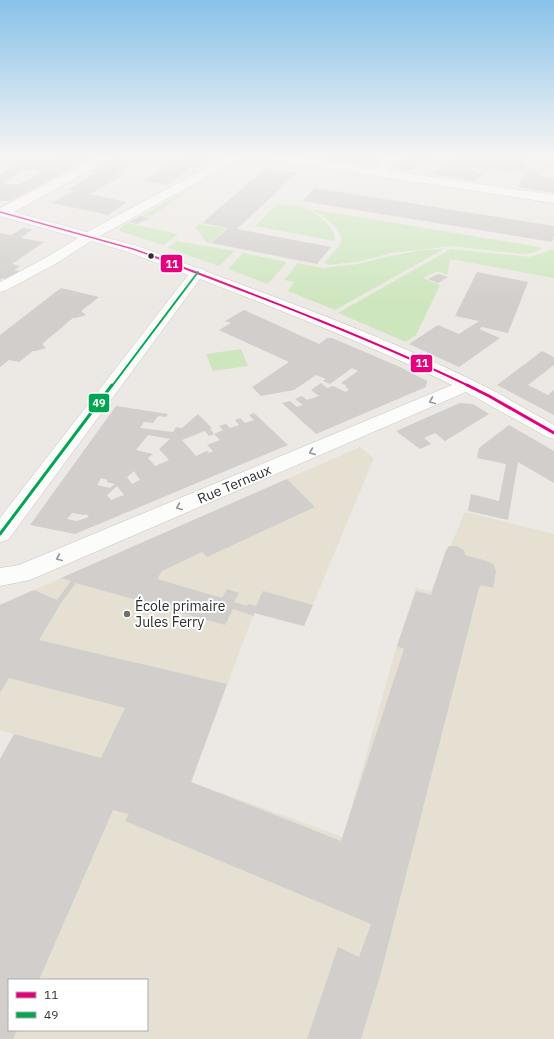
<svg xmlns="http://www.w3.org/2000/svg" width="554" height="1039" viewBox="0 0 554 1039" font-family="'IBM Plex Sans',sans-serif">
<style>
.education{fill:#e6e0d3;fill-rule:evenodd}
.green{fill:#cee6be}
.building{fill:#d1cecb;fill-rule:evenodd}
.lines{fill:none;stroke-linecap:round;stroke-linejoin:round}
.minor-casing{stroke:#c5c4c5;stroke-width:1}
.minor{fill:#fcfcfb;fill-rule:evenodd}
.bus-1-far2-casing{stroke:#fff;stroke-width:3}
.bus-1-far1-casing{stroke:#fff;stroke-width:4}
.bus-1-casing{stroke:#fff;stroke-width:6}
.bus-2-far1-casing{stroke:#fff;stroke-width:4}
.bus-2-casing{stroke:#fff;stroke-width:6}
.bus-1-far2{stroke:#e5007d;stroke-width:1.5}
.bus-1-far1{stroke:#e5007d;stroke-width:2}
.bus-1{stroke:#e5007d;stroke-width:3}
.bus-2-far1{stroke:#00a651;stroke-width:2}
.bus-2{stroke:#00a651;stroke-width:3}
.oneway{stroke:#959594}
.bus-dot{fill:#2e2e2e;stroke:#fff;stroke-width:1.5}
.poi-dot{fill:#706f6e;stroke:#fff;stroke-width:1.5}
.labels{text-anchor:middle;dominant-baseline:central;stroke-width:4;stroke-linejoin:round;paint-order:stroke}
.street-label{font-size:14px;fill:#2e2e2e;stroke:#fff}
.poi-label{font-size:14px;fill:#2e2e2e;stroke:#fff;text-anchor:start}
.line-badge{stroke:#fff;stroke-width:1.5}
.badge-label{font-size:11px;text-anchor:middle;font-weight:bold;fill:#fff}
</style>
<rect width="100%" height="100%" fill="#ece8e4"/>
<path class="education" d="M360,447L374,458L304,626L254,613L191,782L343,837L397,645L416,588L431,591L465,512L554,534V1039H0L16,735L0,730V605ZM9,980H147V1030H9Z"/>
<g class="green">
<polygon points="195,186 151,217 142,215 143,215"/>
<path d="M277,204C285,205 294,205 302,207C314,210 336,227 335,241L255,226Z"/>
<path d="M310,209L540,247L542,249L531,253L522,254L451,246L391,253L361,261L330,265L324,263L339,246L342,239C335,222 326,218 310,209Z"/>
<polygon points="127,223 178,234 164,245 122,232 119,229"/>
<polygon points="199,224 226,228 210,243 206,242 195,227"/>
<polygon points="176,241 235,251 219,266 168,248"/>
<polygon points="444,249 335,310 288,291 294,282 284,280 298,263 324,268 358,264 390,256 423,250"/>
<polygon points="451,249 530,257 543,253 551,249 554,250 554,278 450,259 447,275 437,271 423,278 440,285 416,335 406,342 338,313"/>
<polygon points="243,253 287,262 268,284 228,269"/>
<polygon points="241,349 248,366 213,371 206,354"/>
</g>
<g class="building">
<polygon points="29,155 57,155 52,158"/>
<path d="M60,155H96L10,201H0V174L21,161L61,163L64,162L53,161L58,158H69ZM23,169L43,172L17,185L3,183Z"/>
<polygon points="179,155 208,155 203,158 210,159 199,168 192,167 167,185 144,181 170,163 176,164 187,157"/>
<polygon points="302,155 362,156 384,155 375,164 369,165"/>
<polygon points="408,155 442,155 409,171 402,170 398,168"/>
<polygon points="464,155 514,155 519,156 517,155 531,155 538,157 530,160 524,158 530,160 522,166 542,171 540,176 554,178 554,193 518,187 525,174 514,171 510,173 489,168 485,170 472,167 468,169 477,171 474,173 477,174 483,170 490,171 473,181 428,174"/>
<polygon points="116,158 138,162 116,174 122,176 90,194 127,202 108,215 52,203 73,191 67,190 99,172 93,171"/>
<polygon points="551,163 554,164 554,169 551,169 541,165"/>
<polygon points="266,168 297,173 237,229 331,247 317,264 211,243 228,228 202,223"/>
<polygon points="315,188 554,226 554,235 552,242 302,201"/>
<polygon points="141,216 150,218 137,224 129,222"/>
<polygon points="23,228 33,229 21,238 44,242 12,264 20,266 14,270 23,272 11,280 3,278 0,280 0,233 11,235"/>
<polygon points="477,272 528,282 508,333 482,327 479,329 500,338 459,367 409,344 438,325 459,334 479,321 455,316"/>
<polygon points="438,274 448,277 438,283 428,279"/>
<polygon points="61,288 99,297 81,311 86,315 76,318 73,318 42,344 46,348 36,351 33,351 19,362 9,360 0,367 0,335"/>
<polygon points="244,310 319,344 327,338 332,338 400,367 427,381 426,387 316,434 282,403 290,401 297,407 303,405 295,399 302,396 307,400 319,396 311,390 321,383 327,388 333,386 346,392 349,389 345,387 347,386 341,383 358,371 352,368 330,384 323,381 326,379 316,375 294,390 261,396 252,387 289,362 219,330 231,323 225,321"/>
<polygon points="542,351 554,357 554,365 528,385 548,395 554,390 554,415 497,385"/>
<polygon points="460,403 473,404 489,414 445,441 435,433 424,438 431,444 420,449 396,431"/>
<path d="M116,406L168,414L166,417L158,416L153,423L144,422L140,428L173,432L176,427L182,428L198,414L212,428L210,429L214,434L223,430L219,426L226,424L230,428L239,425L235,420L240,418L245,423L254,420L249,415L254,413L288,445L75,534L30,525ZM205,431L209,436L214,434L220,440L207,445L213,451L209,453L207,451L196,456L182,440ZM148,435L170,439L159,449L169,460L155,466L148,458L153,454L136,450ZM134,471L140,480L132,484L127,477ZM101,478L108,480L106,482L115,484L110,488L97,485ZM117,486L124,495L111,500L107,495ZM72,513L84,515L86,514L89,517L77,521L67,519Z"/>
<polygon points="509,425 554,451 554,483 518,462 508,520 468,511 471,494 499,501 506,464 477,458 479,448"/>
<polygon points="287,479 315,507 207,557 202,552 162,571 157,579 222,598 227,589 239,593 234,602 247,606 248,604 256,606 263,591 313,605 304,626 254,613 254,616 233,609 225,625 76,583 61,603 39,640 227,684 191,782 341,841 404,649 397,646 416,591 431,595 446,550 449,546 457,546 464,550 465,555 487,561 494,565 496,572 493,588 481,585 480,588 479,588 382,969 361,1039 307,1039 338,947 359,957 371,924 125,821 129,814 113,810 39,980 9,980 9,1030 17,1030 13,1039 0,1039 0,759 14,734 101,758 125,708 9,678 0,693 0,605 34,590 57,600 71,581 61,578"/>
</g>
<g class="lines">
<defs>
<g id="minor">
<path d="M102,155H115L114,157L14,212L87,232L230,155H243L242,157L100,236L138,246L197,268L203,269L205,271C302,307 404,344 496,392C515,403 535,414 554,425V439L547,437L466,392L30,580L0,586V568L19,565L452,385C370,345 285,312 200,279L8,540L0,542V518L188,275L128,252L91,241L57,263L5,291L0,292V282L47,257L78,238L0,216V208Z"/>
<polygon points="255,155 281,155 378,169 389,155 400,155 389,171 554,195 554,203 260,158 256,157"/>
</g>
</defs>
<use href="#minor" class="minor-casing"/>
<use href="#minor" class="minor"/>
<defs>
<polyline id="bus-1-far2" points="0,212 133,249 153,256"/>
<path id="bus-1-far1" d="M150,255C258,296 365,336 469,386"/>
<polyline id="bus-1" points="467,385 489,396 554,433"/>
<polyline id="bus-2-far1" points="112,386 198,272"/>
<polyline id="bus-2" points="0,534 112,385"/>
</defs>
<use href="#bus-1-far2" class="bus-1-far2-casing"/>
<use href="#bus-1-far1" class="bus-1-far1-casing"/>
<use href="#bus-1" class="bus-1-casing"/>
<use href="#bus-2-far1" class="bus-2-far1-casing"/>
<use href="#bus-2" class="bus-2-casing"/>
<use href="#bus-1-far2" class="bus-1-far2"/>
<use href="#bus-1-far1" class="bus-1-far1"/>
<use href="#bus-1" class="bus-1"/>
<use href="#bus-2-far1" class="bus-2-far1"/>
<use href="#bus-2" class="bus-2"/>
</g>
<defs><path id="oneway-chevron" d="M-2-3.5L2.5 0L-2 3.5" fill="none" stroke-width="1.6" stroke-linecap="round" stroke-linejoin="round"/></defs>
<g class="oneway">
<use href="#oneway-chevron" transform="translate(432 401) rotate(157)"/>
<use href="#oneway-chevron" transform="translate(312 452) rotate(157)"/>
<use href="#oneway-chevron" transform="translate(179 507) rotate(157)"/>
<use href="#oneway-chevron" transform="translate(59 558) rotate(157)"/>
</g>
<linearGradient id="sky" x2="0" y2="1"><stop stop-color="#88c2ea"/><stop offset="0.52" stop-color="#f6f5f3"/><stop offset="1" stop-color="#f6f5f3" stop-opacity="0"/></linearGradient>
<rect width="554" height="300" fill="url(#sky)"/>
<circle class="bus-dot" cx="151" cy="256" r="3.5"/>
<circle class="poi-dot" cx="127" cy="614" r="4"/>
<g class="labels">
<g class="street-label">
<text transform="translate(234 484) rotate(-23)">Rue Ternaux</text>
</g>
<g class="poi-label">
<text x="135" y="606">École primaire<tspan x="135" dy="16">Jules Ferry</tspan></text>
</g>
</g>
<g class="line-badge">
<rect x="160" y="254" width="23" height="19" rx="4" fill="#e5007d"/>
<rect x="410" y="354" width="23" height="19" rx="4" fill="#e5007d"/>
<rect x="88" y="393" width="22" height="20" rx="4" fill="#00a651"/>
</g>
<g class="badge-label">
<text x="172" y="268">11</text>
<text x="422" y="367">11</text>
<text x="99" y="407">49</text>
</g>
<rect x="8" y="979" width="140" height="52" fill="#ffffff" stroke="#ababab"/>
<rect x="16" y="992" width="20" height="6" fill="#e5007d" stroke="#ababab"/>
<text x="44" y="999" font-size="12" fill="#2e2e2e">11</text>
<rect x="16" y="1012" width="20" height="6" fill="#00a651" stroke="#ababab"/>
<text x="44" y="1019" font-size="12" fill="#2e2e2e">49</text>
</svg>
